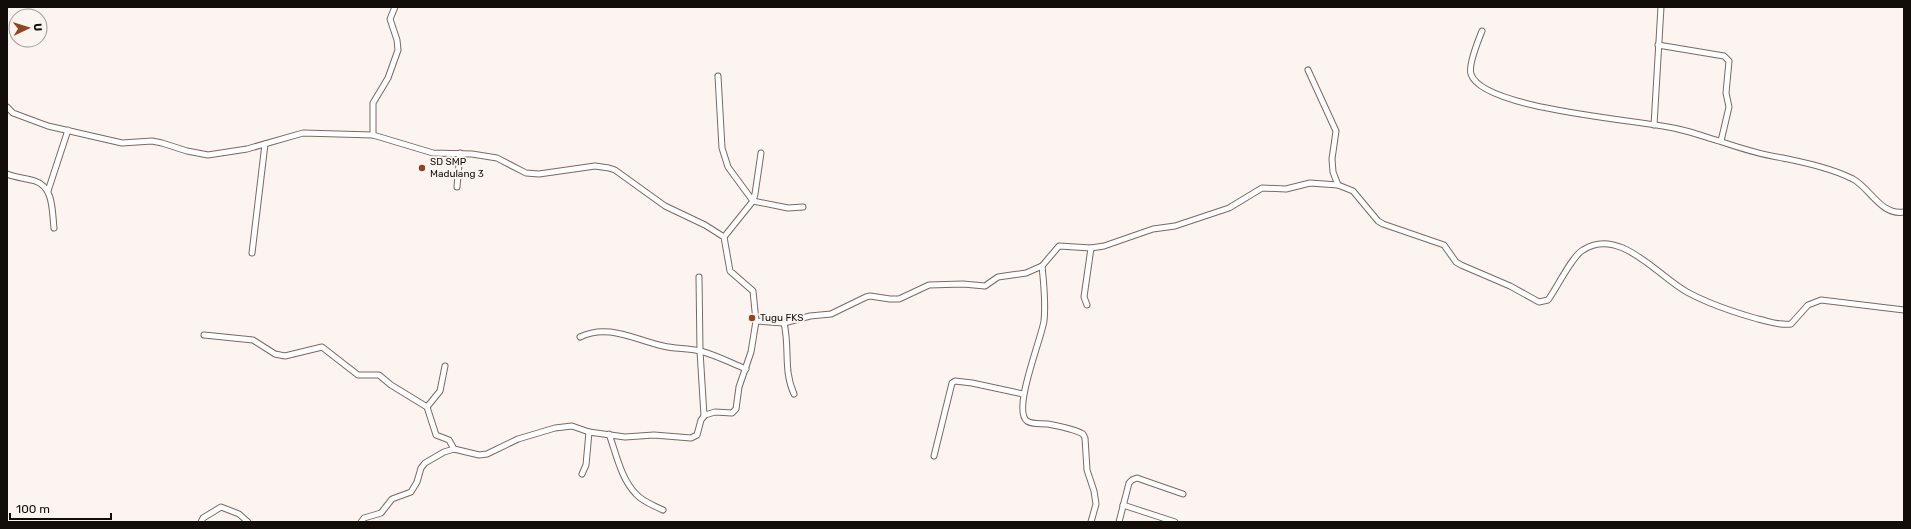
<svg xmlns="http://www.w3.org/2000/svg" width="1911" height="529" viewBox="0 0 1911 529" font-family="Rubik,sans-serif">
<style>
.lines{fill:none;stroke-linecap:round;stroke-linejoin:round}
.street-casing{stroke:#7a6962;stroke-width:7}
.street{stroke:#fff;stroke-width:5}
.poi-dot{fill:#8e4624;stroke:#fcf4f1;stroke-width:1.5}
.labels{text-anchor:middle;dominant-baseline:central;stroke-width:4;stroke-linejoin:round;paint-order:stroke}
.poi-label{font-size:10px;fill:#130d0a;stroke:#fcf4f1;text-anchor:start}
</style>
<rect width="100%" height="100%" fill="#fcf4f1"/>
<g class="lines">
<defs>
<g id="street">
<path d="M1482,31C1478,41 1468,65 1471,74C1482,110 1643,120 1678,129C1692,132 1705,137 1719,141C1740,148 1761,155 1783,158C1806,163 1831,168 1853,179C1870,188 1881,216 1904,212"/>
<polyline points="1658,45 1724,56 1729,61 1726,93 1729,107 1721,141"/>
<polyline points="1308,70 1336,131 1332,159 1333,172 1338,185"/>
<polyline points="718,76 722,148 728,167 753,201 788,208 803,207"/>
<path d="M7,107L13,113L48,126L122,143L152,141L162,143L187,151L208,155L247,149L303,133L373,135L433,153L472,154L497,158L526,173L539,174L595,166L609,168L615,170L665,206L705,225L724,237L730,271L753,291L756,321L784,323L810,316L831,314L866,297L870,296L890,299H899L929,285L963,284L985,286L998,277L1026,273L1042,266L1059,246L1091,248L1104,246L1153,229L1175,226L1229,208L1262,188L1286,189L1310,183L1338,185L1353,191L1378,221L1383,224L1444,245L1456,262L1461,265L1510,286L1539,302L1548,300C1557,288 1572,256 1583,250C1619,226 1658,276 1687,292C1709,304 1733,312 1758,319C1768,321 1780,326 1791,324L1808,305L1821,300L1904,310"/>
<polyline points="1654,125 1661,7"/>
<polyline points="373,135 373,103 388,78 398,50 397,40 390,19 395,7"/>
<path d="M7,174C16,178 26,178 35,181C54,187 52,212 54,228"/>
<polyline points="457,187 460,153"/>
<polyline points="48,191 68,130"/>
<polyline points="724,237 753,201 755,194 761,153"/>
<polyline points="252,253 265,144"/>
<path d="M1042,266C1044,285 1046,303 1044,321C1041,340 1012,410 1027,421C1033,425 1041,423 1048,424C1059,426 1074,429 1083,434L1085,438L1087,470L1094,491L1096,504L1091,522"/>
<polyline points="699,277 700,351 704,416"/>
<polyline points="1087,305 1084,297 1091,248"/>
<path d="M784,323C790,348 783,370 794,394"/>
<polyline points="204,335 253,340 275,354 285,356 322,347 358,375 379,375 391,385 427,407 436,435 449,440 454,449 479,455 487,454 518,439 555,428 572,426 589,432 625,437 654,435 691,438 697,435 701,420 705,415 715,412 732,413 736,409 739,387 751,352 756,321"/>
<path d="M580,337C608,323 635,340 663,346C675,349 688,348 700,351C716,355 731,363 746,369"/>
<polyline points="427,407 440,391 445,366"/>
<path d="M609,434C616,453 621,479 636,494C643,502 653,505 663,510"/>
<polyline points="934,456 952,383 955,381 972,383 1023,394"/>
<polyline points="582,474 586,465 589,432"/>
<polyline points="1123,505 1175,522"/>
<polyline points="201,522 203,518 221,507 239,514 248,522"/>
<polyline points="361,522 364,518 381,513 392,499 411,492 417,482 421,468 425,463 444,452 454,449"/>
<polyline points="1119,522 1129,483 1132,480 1137,478 1183,494"/>
</g>
</defs>
<use href="#street" class="street-casing"/>
<use href="#street" class="street"/>
</g>
<g class="poi-dot">
<circle cx="422" cy="168" r="4"/>
<circle cx="752" cy="318" r="4"/>
</g>
<g class="labels">
<g class="poi-label">
<text x="430" y="162">SD SMP<tspan x="430" dy="12">Madulang 3</tspan></text>
<text x="760" y="318">Tugu FKS</text>
</g>
</g>
<rect width="1911" height="529" fill="none" stroke="#130d0a" stroke-width="16"/>
<g transform="translate(28 28) rotate(86)"><circle r="19" fill="#fcf4f1" stroke="#9f9895"/>
<path d="M0-3L7 15L0 10L-7 15Z" fill="#8e4624"/>
<text y="-6" font-size="11" font-weight="bold" text-anchor="middle" fill="#130d0a">U</text>
</g>
<path d="M10 513v6h101v-6" fill="none" stroke="#130d0a" stroke-width="2"/>
<text x="16" y="513" font-size="12" fill="#130d0a" stroke="#fcf4f1" stroke-width="3" paint-order="stroke">100 m</text>
</svg>
